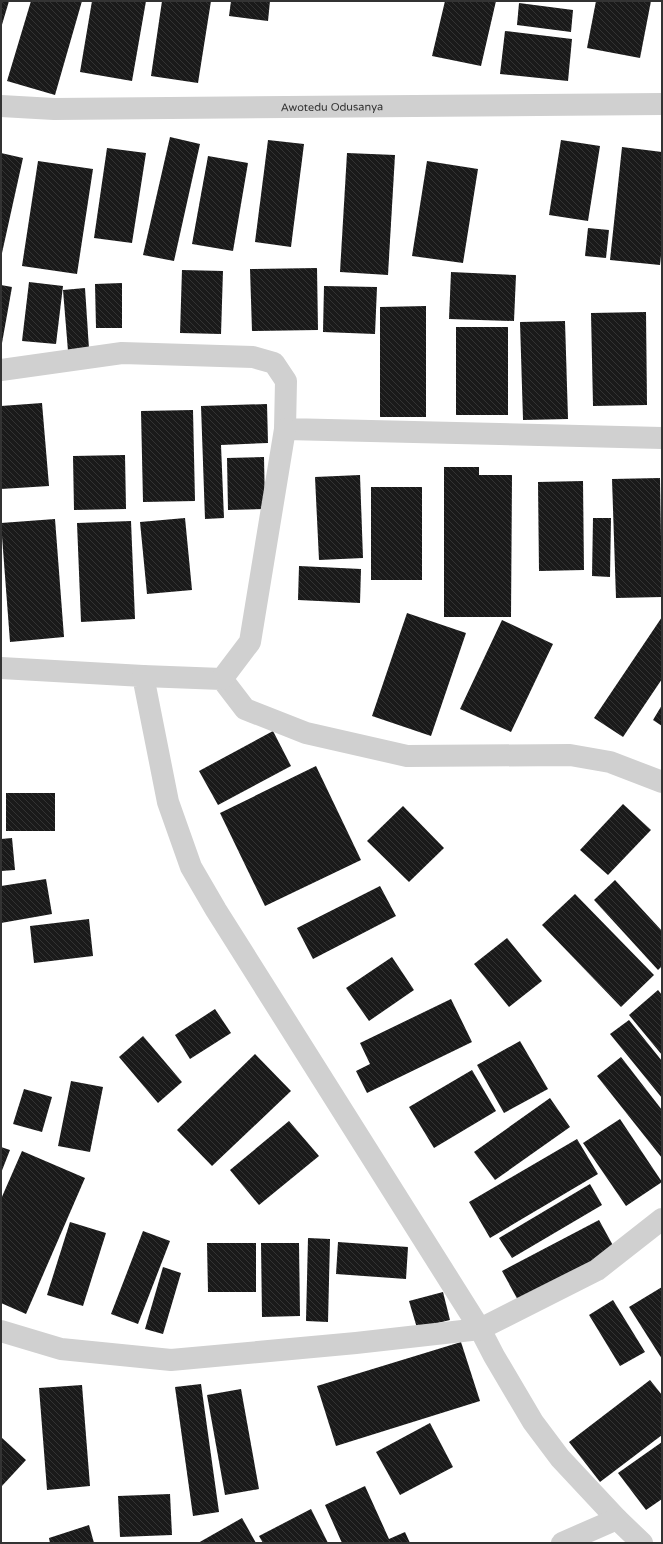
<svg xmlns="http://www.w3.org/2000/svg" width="663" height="1544" viewBox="0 0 663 1544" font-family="'Varela Round',sans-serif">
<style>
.building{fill:url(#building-back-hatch)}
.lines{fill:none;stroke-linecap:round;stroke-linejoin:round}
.street{stroke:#d0d0d0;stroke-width:22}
.labels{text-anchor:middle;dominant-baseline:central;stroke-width:4;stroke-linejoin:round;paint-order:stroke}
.street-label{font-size:11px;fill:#333;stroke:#fff}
</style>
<defs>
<pattern id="building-back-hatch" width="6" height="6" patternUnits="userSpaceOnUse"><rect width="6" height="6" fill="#1a1a1a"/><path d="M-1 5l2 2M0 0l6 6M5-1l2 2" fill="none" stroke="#333"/></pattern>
</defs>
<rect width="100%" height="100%" fill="#fff"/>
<g class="building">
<polygon points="1,1 9,1 1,28"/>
<polygon points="31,1 82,1 55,95 7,81"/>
<polygon points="92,1 146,1 132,81 80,72"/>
<polygon points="162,1 211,1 198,83 151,76"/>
<polygon points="231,1 270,1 268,21 229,16"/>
<polygon points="445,1 496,1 481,66 432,56"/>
<polygon points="596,1 651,1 640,58 587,48"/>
<polygon points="519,3 573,10 571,32 517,25"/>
<polygon points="505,31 572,39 568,81 500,74"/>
<polygon points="170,137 200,144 174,261 143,255"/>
<polygon points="268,140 304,144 291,247 255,242"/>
<polygon points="561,140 600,146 588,221 549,215"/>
<polygon points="622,147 662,152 662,246 660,265 610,260"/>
<polygon points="107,148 146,153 132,243 94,238"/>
<polygon points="1,153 23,158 2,253 1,253"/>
<polygon points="347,153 395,155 388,275 340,272"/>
<polygon points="208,156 248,163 233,251 192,244"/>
<polygon points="38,161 93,169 77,274 22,266"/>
<polygon points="427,161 478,169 463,263 412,256"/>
<polygon points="588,228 609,230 606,258 585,256"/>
<polygon points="317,268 318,330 252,331 250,269"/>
<polygon points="182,270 223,271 221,334 180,333"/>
<polygon points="451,272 516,275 514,321 449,319"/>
<polygon points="29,282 63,286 56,344 22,341"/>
<polygon points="122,283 122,328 96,328 95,284"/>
<polygon points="1,285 12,287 2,343 1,343"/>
<polygon points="324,286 377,287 375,334 323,332"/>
<polygon points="85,288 89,349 68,351 63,290"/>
<polygon points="426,306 426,417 380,417 380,307"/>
<polygon points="646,312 647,405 593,406 591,313"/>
<polygon points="565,321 568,419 523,420 520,322"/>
<rect x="456" y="327" width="52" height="88"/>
<polygon points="42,403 49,486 1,489 1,406"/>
<polygon points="267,404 268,443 221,445 224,518 205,519 201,406"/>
<polygon points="193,410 195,501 143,502 141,411"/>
<polygon points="125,455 126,509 74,510 73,456"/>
<polygon points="264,457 265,509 228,510 227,458"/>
<polygon points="444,467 479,467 479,475 512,475 511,617 444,617"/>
<polygon points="360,475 363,558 319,560 315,477"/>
<polygon points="660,478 662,597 616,598 612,479"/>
<polygon points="583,481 584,570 539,571 538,482"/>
<rect x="371" y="487" width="51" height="93"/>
<polygon points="185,518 192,590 147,594 140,522"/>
<polygon points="593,518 611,518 610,577 592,576"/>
<polygon points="55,519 64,637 10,642 1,523"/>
<polygon points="131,521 135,619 81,622 77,523"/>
<polygon points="299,566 361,569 360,603 298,600"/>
<polygon points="407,613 466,633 431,736 372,716"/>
<polygon points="662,617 662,679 623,737 594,718"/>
<polygon points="502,620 553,644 511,732 460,709"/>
<polygon points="662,705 662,726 653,720"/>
<polygon points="273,731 291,766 218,805 199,771"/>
<polygon points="316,766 361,860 265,906 220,813"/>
<rect x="6" y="793" width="49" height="38"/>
<polygon points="623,804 651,830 608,875 580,850"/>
<polygon points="403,806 444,848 409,882 367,841"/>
<polygon points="12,838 15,870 1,871 1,839"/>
<polygon points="46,879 52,914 1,923 1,886"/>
<polygon points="615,880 662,931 662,966 658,970 594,900"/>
<polygon points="380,886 396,916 313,959 297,928"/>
<polygon points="575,894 654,975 621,1007 542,925"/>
<polygon points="89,919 93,956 34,963 30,926"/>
<polygon points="507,938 542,981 509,1007 474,964"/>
<polygon points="392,957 414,990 369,1021 346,988"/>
<polygon points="658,990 662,995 662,1055 629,1015"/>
<polygon points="451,999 472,1042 367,1093 356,1071 370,1064 360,1043"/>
<polygon points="215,1009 231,1033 190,1059 175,1035"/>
<polygon points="629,1020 662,1061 662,1098 610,1034"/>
<polygon points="143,1036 182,1082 158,1103 119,1057"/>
<polygon points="520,1041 548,1089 504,1113 477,1065"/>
<polygon points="255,1054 291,1091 212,1166 177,1130"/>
<polygon points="621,1057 662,1110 662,1158 597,1076"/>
<polygon points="472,1070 496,1111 434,1148 409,1107"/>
<polygon points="71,1081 103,1087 90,1152 58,1146"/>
<polygon points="24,1089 52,1097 42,1132 13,1124"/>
<polygon points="550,1098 570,1127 495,1180 474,1152"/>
<polygon points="620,1119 662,1182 626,1206 583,1143"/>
<polygon points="289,1121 319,1156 259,1205 230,1170"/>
<polygon points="577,1139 598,1174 490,1238 469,1202"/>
<polygon points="1,1147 10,1150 1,1173"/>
<polygon points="22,1151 85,1178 26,1314 1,1303 1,1199"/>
<polygon points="590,1184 602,1205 512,1258 499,1238"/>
<polygon points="599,1220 616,1251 519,1302 502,1271"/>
<polygon points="70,1222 106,1233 83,1306 47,1295"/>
<polygon points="143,1231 170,1241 138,1324 111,1314"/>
<polygon points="308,1238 330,1239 328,1322 306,1321"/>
<polygon points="338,1242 408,1247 406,1279 336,1274"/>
<polygon points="207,1243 256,1243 256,1292 208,1292"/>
<polygon points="261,1243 299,1243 300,1316 262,1317"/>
<polygon points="163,1267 181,1273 163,1334 145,1329"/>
<polygon points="662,1287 662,1359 629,1307"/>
<polygon points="443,1292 450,1320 417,1328 409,1301"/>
<polygon points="613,1300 645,1352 620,1366 589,1315"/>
<polygon points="461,1342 480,1401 336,1446 317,1386"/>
<polygon points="650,1380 662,1395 662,1435 600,1482 569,1442"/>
<polygon points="201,1384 219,1512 193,1516 175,1387"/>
<polygon points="82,1385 90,1486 47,1490 39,1388"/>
<polygon points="241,1389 259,1489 225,1495 207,1395"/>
<polygon points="430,1423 453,1467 400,1495 376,1452"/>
<polygon points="1,1437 26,1460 1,1487"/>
<polygon points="662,1442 662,1499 646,1510 618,1473"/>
<polygon points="365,1486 389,1539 405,1532 410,1543 342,1543 325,1505"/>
<polygon points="170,1494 172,1535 120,1537 118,1496"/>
<polygon points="311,1509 328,1543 263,1543 259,1536"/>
<polygon points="242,1518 256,1543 198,1543"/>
<polygon points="89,1525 94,1543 50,1543 49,1538"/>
</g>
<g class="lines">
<g class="street">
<path id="s1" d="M1,106L54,109L662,104"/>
<polyline points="1,370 122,353 253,357 274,363 286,381 285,429 662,438"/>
<polyline points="1,668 143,676 168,802 191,867 216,910 480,1329 494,1356 533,1422 560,1458 617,1519 642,1543"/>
<polyline points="143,676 222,679 245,709 306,733 407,756 570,755 610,762 662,782"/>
<polyline points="222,679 250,642 285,429"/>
<polyline points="1,1331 61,1349 171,1360 356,1343 480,1329 597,1270 662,1219"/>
<polyline points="562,1543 617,1519"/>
</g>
</g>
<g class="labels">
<g class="street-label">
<text stroke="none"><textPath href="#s1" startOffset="331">Awotedu Odusanya</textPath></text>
</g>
</g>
<rect width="663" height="1544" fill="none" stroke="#333333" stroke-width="4"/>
</svg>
